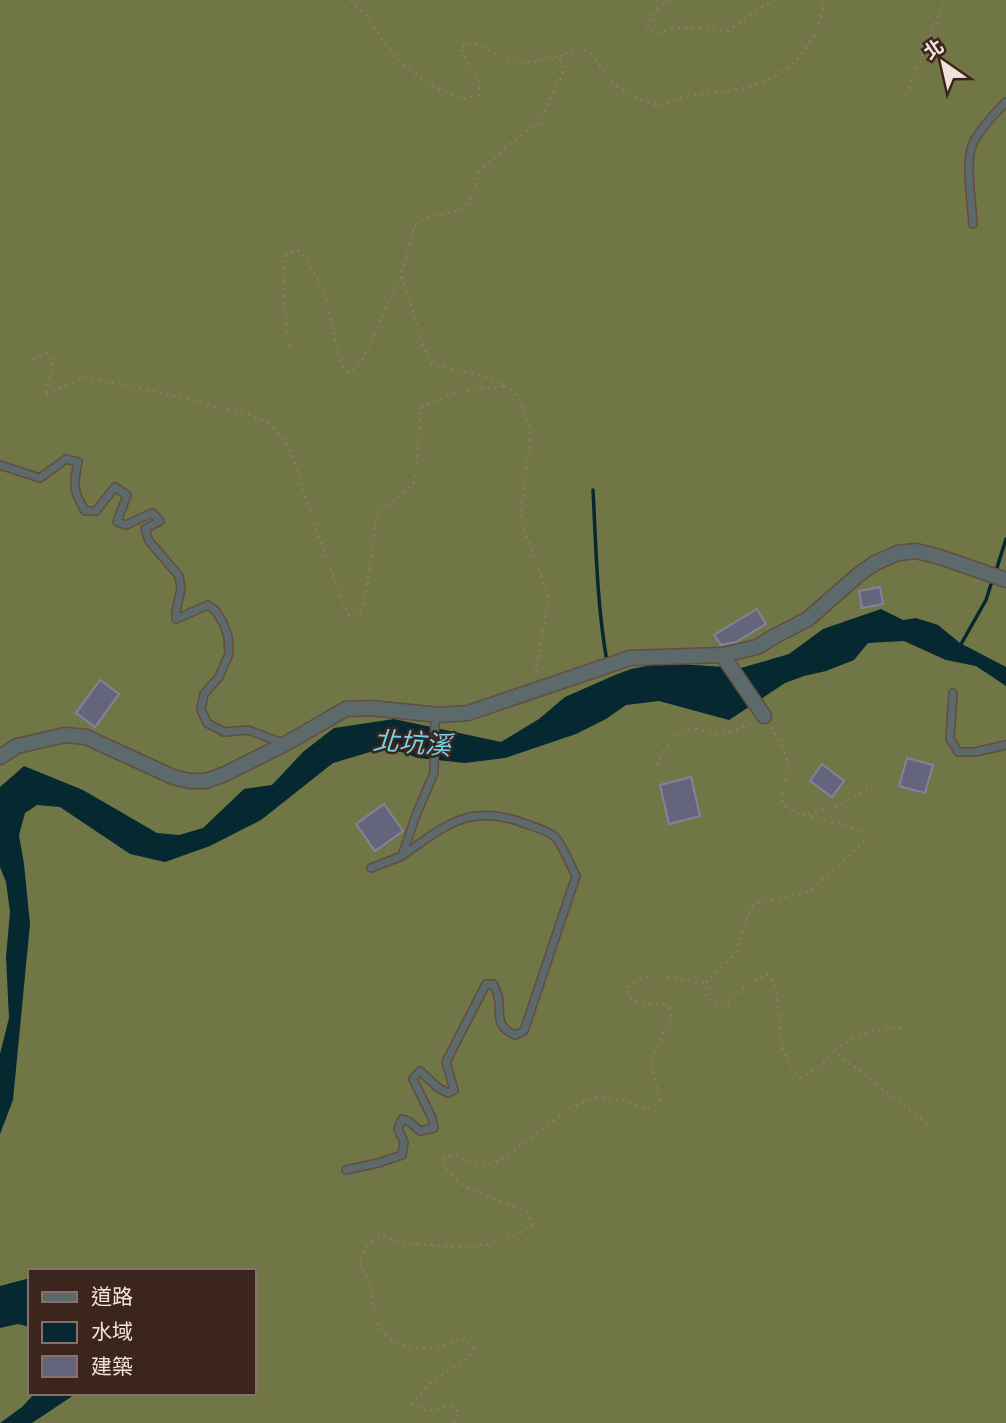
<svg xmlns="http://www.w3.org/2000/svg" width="1006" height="1423" viewBox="0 0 1006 1423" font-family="'Alegreya Sans','Noto Sans TC',sans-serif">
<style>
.forest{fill:#717646;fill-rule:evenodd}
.water{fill:#062831}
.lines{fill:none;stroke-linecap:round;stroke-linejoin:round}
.stream{stroke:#062831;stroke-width:3.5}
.building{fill:#65647d;stroke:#84839d;stroke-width:2}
.service-casing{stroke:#634c42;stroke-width:10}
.minor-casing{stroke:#634c42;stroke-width:17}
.path{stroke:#8d7870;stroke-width:2.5;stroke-dasharray:2 5;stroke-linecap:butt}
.service{stroke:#5c6a6c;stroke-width:7}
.minor{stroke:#5c6a6c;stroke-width:14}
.labels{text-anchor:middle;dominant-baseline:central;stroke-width:5;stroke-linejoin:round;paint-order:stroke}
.water-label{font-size:26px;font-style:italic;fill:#73d3ef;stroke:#3c251c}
</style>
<rect width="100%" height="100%" fill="#472f25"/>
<path class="forest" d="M0,0H1006V1423H0ZM30,1271H254V1393H30Z"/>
<g class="water">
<polygon points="881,609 903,620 916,618 938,625 960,643 1006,667 1006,686 976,666 946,660 904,641 868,643 854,660 826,671 804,676 785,683 729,720 659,701 626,705 606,719 576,734 505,758 465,763 418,758 387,747 333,763 261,820 210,846 165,862 130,854 60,807 37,805 25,813 19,835 24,864 30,924 13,1100 0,1134 0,1054 9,1018 6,957 10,912 6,882 0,867 0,787 24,766 83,790 157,833 179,835 203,828 244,789 272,785 304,751 334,728 394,719 501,742 539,719 565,697 615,675 631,669 663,663 741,668 789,654 823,629"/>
<polygon points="30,1278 30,1327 18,1324 0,1328 0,1286"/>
<polygon points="35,1393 73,1393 71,1397 32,1423 0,1423 22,1407"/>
</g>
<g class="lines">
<g class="stream">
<path d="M593,490C596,547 597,605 607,662"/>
<polyline points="995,574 1006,539"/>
<polyline points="960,646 986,600 992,581"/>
</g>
</g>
<g class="building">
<polygon points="880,587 883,604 862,608 859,591"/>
<polygon points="757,609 766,624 736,642 721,645 714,635"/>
<polygon points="100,680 119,694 95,727 76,713"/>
<polygon points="907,758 933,765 925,793 899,786"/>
<polygon points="822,764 844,781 832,797 810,781"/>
<polygon points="691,777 700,816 669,824 660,785"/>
<polygon points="384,804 403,831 375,851 356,824"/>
</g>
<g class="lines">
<defs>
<g id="service">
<path d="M973,224C972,202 964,159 974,141C982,127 995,113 1006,102"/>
<path d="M0,465L40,478L66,459L78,462C73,485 73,491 85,511H96L115,487L127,495L117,522L126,525L152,513L160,521L145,529L149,541L179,576L181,589L176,611V619L208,605L216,611L223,623L228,636L229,654L219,677L204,694L201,709L207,723L224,732L248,730L285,744"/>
<polyline points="953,693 950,739 958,752 975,752 1006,745"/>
<polyline points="371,868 402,856"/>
<path d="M346,1170L378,1163L402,1155L404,1142L398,1129L402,1119L410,1122L420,1131L434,1128L432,1118L413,1079L420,1071L437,1087L448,1093L454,1090L446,1062L486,984H493C494,985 498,995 498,996C502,1015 493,1025 515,1035L524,1031L576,876C571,866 562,844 555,837C549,831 534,827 526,824C470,802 446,825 402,856L416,815L434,773L435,715"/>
</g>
<g id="minor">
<polyline points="723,656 764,716"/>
<polyline points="0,757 17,746 65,735 86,737 173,777 190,781 206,781 225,774 285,744 346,709 370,708 440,715 468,713 630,658 723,655 757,647 775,636 808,619 858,575 875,563 898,553 916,551 940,557 1006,580"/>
</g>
</defs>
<use href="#service" class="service-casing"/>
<use href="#minor" class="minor-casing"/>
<g class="path">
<polyline points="351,0 367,17 388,48 402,63 428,84 463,99 479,95 479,80 465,59 461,46 473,43 513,61 531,62 559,56 564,70 539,123 508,145 479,172 474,194 465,206 458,211 431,216 415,225 401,275 427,357 432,364 491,378 510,389 519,398 529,425 530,443 521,506 523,528 549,597 535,675"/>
<path d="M670,0L655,11L647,28L658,33C681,25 705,28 728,31L760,8L774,0"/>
<polyline points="559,56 581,47 593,56 614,85 639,99 659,106 686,96 729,91 755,85 773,78 799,58 813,38 823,10 822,0"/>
<polyline points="906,95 945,0"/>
<path d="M289,346C286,319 280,279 287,253L298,250L309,262L327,301L338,353L342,366L350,373L361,363L401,275"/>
<path d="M33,359L48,353L53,363L45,396L84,377L180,397L250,415L270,424L283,439L292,456L326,558L349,616L362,610L367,587L377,513L415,482L421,408C448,391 474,390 505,386"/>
<path d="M771,727C779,739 788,754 787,769C786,783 781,788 783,804L794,812L857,829L864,835V842L809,892L757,903L751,907L735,954L706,983L707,999L725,1006L744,987L767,974L775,984L782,1047L788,1062L800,1078L820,1066L835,1051L844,1061L854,1066L931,1127"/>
<path d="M656,772C658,757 673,733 688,729C696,727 706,733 715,734C728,734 740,728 752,723"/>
<polyline points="808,814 840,805 873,786"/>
<path d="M835,1051C861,1029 874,1031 905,1027"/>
<path d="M454,1423L459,1413L450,1405L427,1412L412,1403L432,1382L467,1358L474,1349L463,1338L435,1348L410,1349L387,1337L380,1328L373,1309L372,1286L359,1263L367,1245L383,1235L401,1243L461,1247L486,1245L522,1232L532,1224L528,1213L474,1191L463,1185L443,1167L445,1156L456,1155L473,1163H494L514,1151L570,1108L596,1097L625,1100L646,1109L660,1102L651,1063L665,1029L672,1018L669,1006C657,1003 644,1004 632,1001L627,987C655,966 675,981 706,983"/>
</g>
<use href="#service" class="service"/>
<use href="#minor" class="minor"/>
</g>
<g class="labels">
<g class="water-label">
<text transform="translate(412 744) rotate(4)">北坑溪</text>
</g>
</g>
<rect x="28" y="1269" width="228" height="126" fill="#3c251c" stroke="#857169" stroke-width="2"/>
<rect x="42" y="1292" width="35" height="10" fill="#5c6a6c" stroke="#857169" stroke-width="2"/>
<text x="91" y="1304" font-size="21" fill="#f3e2dc">道路</text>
<rect x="42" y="1322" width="35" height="21" fill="#062831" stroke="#857169" stroke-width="2"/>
<text x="91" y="1339" font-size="21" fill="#f3e2dc">水域</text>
<rect x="42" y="1356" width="35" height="21" fill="#65647d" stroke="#857169" stroke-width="2"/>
<text x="91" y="1374" font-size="21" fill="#f3e2dc">建築</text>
<g transform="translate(943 63) rotate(326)" stroke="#3c251c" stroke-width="5" paint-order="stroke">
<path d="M0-5L12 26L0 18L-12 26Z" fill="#f3e2dc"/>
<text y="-10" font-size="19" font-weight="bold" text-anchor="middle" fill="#f3e2dc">北</text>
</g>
</svg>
